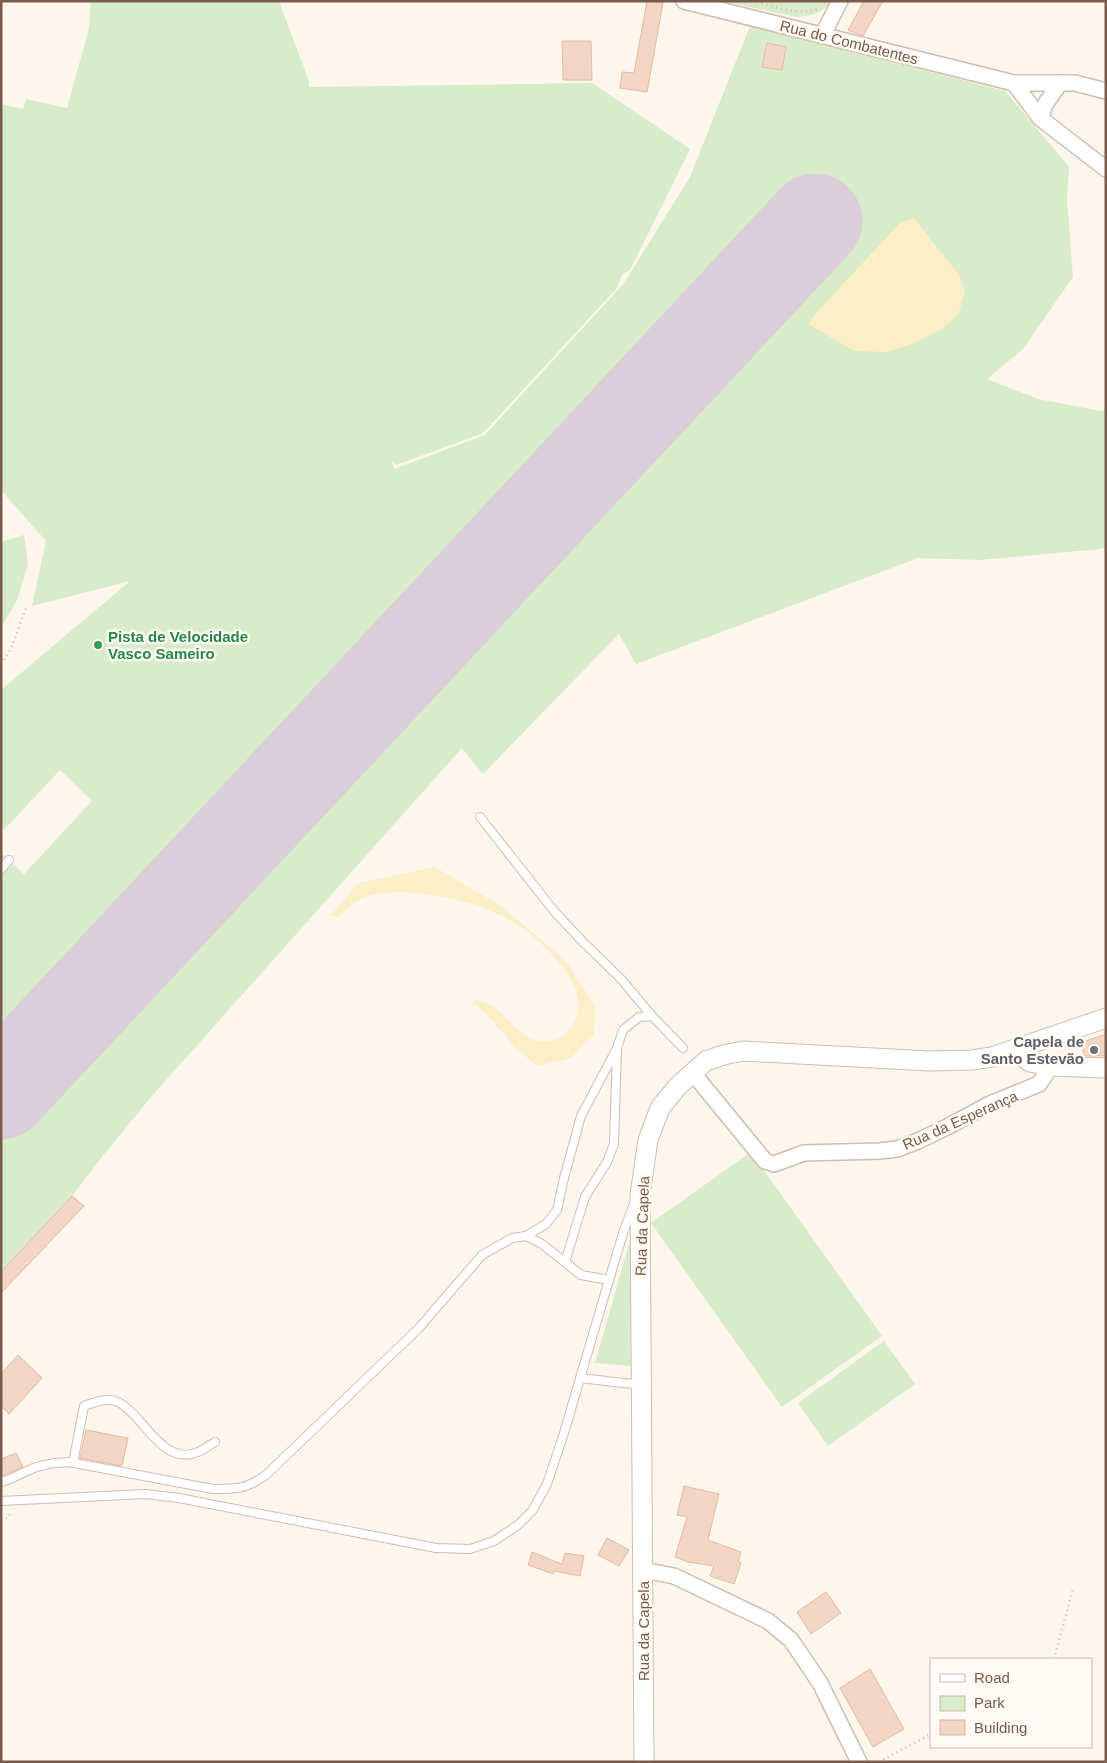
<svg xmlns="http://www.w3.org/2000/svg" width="1107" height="1763" viewBox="0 0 1107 1763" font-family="Arial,sans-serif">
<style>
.green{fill:#d8ecc9}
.sand{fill:#fcefc7}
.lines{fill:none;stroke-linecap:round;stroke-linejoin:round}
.runway{stroke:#dbcfda;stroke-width:95}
.building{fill:#f3d5c3;stroke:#e6bba3}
.service-casing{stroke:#d1beb0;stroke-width:10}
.minor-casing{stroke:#d1beb0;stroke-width:18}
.tertiary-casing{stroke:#d1beb0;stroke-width:21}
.path{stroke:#d9b8a5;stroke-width:2.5;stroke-dasharray:1 4;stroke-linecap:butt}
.service{stroke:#fff;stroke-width:8}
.minor{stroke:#fff;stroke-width:15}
.tertiary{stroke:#fff;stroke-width:19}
.leisure-dot{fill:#2e9e5b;stroke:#fffaf3;stroke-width:2}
.worship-dot{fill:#6b7280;stroke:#fffaf3;stroke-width:2}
.labels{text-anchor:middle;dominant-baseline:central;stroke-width:5;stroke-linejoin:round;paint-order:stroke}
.street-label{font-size:15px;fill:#7a5c4d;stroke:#fffaf3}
.leisure-label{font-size:15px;font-weight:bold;fill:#27864d;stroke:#fffaf3;text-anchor:start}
.worship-label{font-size:15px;font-weight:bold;fill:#5b616d;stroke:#fffaf3;text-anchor:end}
</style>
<rect width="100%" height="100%" fill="#fdf6ec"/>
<g class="green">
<polygon points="91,1 279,1 309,81 309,87 592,83 690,149 630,270 622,275 617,288 485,431 481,434 396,465 392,462 394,469 485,435 624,283 690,177 750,26 1005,91 1069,167 1067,199 1073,277 1023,349 987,379 1038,399 1101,411 1106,410 1106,547 1100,549 980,560 918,558 636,664 619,634 483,774 462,748 151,1097 105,1153 72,1196 1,1272 1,1126 181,932 835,239 798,203 1,1056 1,853 24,874 92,801 60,770 1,833 1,690 130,581 32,606 46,541 1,490 1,104 23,109 26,99 67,108 89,28"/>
<path d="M723,1H832C824,13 810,16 796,17Z"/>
<polygon points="24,535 28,564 17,600 1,628 1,542"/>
<polygon points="751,1152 882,1336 782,1407 651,1223"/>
<polygon points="633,1230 632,1366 595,1363"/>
<polygon points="884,1341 915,1384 828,1446 798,1403"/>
</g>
<g class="sand">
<polygon points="914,218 959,275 965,292 958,315 942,329 912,344 887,352 855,351 809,325 814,315 900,223"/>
<path d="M435,867L501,906L566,961L595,1006L594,1035L570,1058L537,1066L516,1048L489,1017L470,999C476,1001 483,1001 488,1004C508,1013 520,1042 544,1041C554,1041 564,1037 570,1029C598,996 552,952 528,932C517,923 501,915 488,910C459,897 396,886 365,897C356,900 346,910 338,917L331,915L358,883Z"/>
</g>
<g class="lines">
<polyline class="runway" points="1,1092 815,221"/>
</g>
<g class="building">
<polygon points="647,1 663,3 647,92 620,88 622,72 634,73"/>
<polygon points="864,1 883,1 863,36 848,30"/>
<polygon points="562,41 591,41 592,80 563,80"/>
<polygon points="767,43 786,47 782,70 762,67"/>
<polygon points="1106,1034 1106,1056 1085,1056 1080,1043"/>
<polygon points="72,1196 84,1206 1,1293 1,1272"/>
<polygon points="18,1355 42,1378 9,1414 1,1406 1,1374"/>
<polygon points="86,1430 128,1438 122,1466 80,1458"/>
<polygon points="16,1453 23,1467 1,1476 1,1459"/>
<polygon points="684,1486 719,1494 708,1540 741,1552 738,1562 741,1563 734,1584 710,1576 714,1566 688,1562 675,1557 687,1517 677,1515"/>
<polygon points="607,1538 629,1550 619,1566 598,1555"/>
<polygon points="532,1552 562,1564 565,1553 584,1556 580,1576 554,1571 553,1574 528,1565"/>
<polygon points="826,1592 841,1613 811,1634 797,1612"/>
<polygon points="870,1669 904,1729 873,1747 840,1688"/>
</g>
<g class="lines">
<defs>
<g id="service">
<polyline points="480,817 554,911 581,940 621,979 652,1016"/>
<polyline points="1,869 9,860"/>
<polyline points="526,1236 546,1224 557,1210 564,1178 581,1116 616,1050"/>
<polyline points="565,1262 585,1197 607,1162 614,1144 617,1048 623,1030 639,1017 652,1016 683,1048"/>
<polyline points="580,1378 641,1385"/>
<path d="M73,1463L84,1406C92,1403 101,1399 110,1400C118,1400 125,1406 130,1411C149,1428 167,1465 198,1452C204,1450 209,1445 215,1442"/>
<path d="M1,1482C13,1479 17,1475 27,1471C41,1464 54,1463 69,1462L213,1489C237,1489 246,1489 266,1475L419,1328L482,1255L512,1238L526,1236L542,1244L581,1275L609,1280L624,1230L634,1204"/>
<polyline points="1,1501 145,1494 179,1498 436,1548 470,1549 494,1541 518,1525 532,1511 547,1484 564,1433 609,1280"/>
</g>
<g id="minor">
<polyline points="684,1 1014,83 1075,83 1106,91"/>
<polyline points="822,36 840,1"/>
<polyline points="1014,83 1040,118 1106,169"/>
<polyline points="1040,118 1046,103 1060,83"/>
<polyline points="692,1072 765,1161 774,1164 804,1153 880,1151 897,1149 918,1141 947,1127 990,1104 1039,1084 1051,1066"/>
<polyline points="643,1570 674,1576 768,1621 791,1640 820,1683 859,1762"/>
</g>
<g id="tertiary">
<polyline points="1014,1050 1030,1062 1051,1066 1106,1068"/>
<polyline points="644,1762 640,1195 648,1140 660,1108 678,1086 706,1061 723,1055 743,1051 929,1061 972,1060 992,1057 1106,1018"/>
</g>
</defs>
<use href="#service" class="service-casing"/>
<use href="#minor" class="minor-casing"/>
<use href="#tertiary" class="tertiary-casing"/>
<g class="path">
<path d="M752,1C772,6 798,16 819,9"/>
<polyline points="1,664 11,649 27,605"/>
<polyline points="1,1519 9,1517 11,1511"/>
<polyline points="1054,1659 1073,1589"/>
<polyline points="879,1762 931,1734"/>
</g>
<use href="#service" class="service"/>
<use href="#minor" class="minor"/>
<use href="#tertiary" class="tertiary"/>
</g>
<circle class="leisure-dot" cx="98" cy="645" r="5"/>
<circle class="worship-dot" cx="1094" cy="1050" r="5"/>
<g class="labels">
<g class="street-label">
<text transform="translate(849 42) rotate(14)">Rua do Combatentes</text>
<text transform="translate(960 1120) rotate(-24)">Rua da Esperança</text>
<text transform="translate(642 1226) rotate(-88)">Rua da Capela</text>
<text transform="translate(643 1631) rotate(-90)">Rua da Capela</text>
</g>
<g class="leisure-label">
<text x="108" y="636">Pista de Velocidade<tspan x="108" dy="17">Vasco Sameiro</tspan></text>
</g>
<g class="worship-label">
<text x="1084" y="1041">Capela de<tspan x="1084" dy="17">Santo Estevão</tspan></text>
</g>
</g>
<rect width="1107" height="1763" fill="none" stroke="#7a5c4d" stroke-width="5"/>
<rect x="930" y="1658" width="162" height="90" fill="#fffaf3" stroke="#cabbb1"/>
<rect x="940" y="1674" width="25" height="8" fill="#ffffff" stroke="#cabbb1"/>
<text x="974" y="1683" font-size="15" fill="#7a5c4d">Road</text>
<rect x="940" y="1696" width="25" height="15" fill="#d8ecc9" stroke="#cabbb1"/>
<text x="974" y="1708" font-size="15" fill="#7a5c4d">Park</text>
<rect x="940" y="1720" width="25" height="15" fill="#f3d5c3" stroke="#cabbb1"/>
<text x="974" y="1733" font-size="15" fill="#7a5c4d">Building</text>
</svg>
